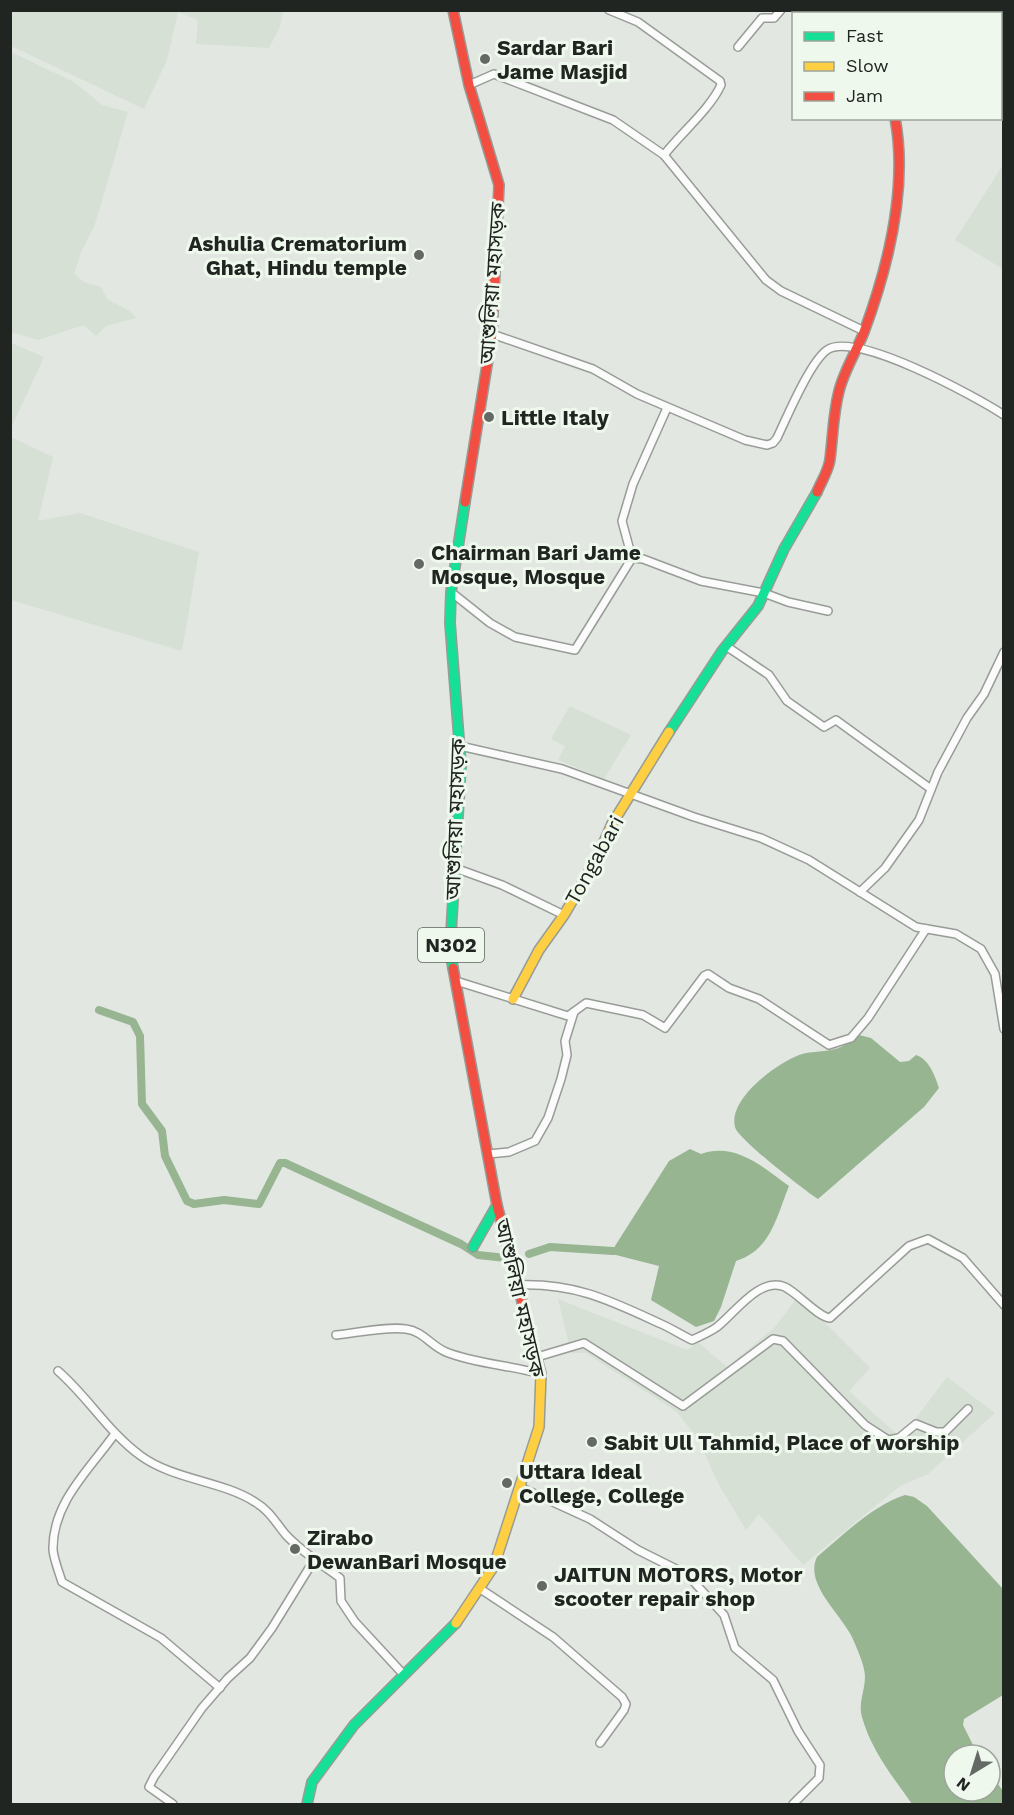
<svg xmlns="http://www.w3.org/2000/svg" width="1014" height="1815" viewBox="0 0 1014 1815" font-family="'Work Sans','Noto Sans Bengali',sans-serif">
<style>
.built{fill:#d6e0d4}
.water{fill:#96b590}
.lines{fill:none;stroke-linecap:round;stroke-linejoin:round}
.canal{stroke:#96b590;stroke-width:8}
.street-casing{stroke:#989c97;stroke-width:10}
.fast-casing{stroke:#989c97;stroke-width:12}
.slow-casing{stroke:#989c97;stroke-width:12}
.jam-casing{stroke:#989c97;stroke-width:12}
.street{stroke:#fbfbfb;stroke-width:7}
.fast{stroke:#16e098;stroke-width:9}
.slow{stroke:#ffcf43;stroke-width:9}
.jam{stroke:#f24e42;stroke-width:9}
.poi-dot{fill:#656965;stroke:#eff8ed;stroke-width:2}
.labels{text-anchor:middle;dominant-baseline:central;stroke-width:6;stroke-linejoin:round;paint-order:stroke}
.shield{fill:#eff8ed;stroke:#5f645e;stroke-width:1.5}
.shield-label{font-size:20px;font-weight:bold;fill:#212521}
.poi-label{font-size:21px;font-weight:bold;fill:#212521;stroke:#eff8ed;text-anchor:start}
.street-label{font-size:21px;fill:#212521;stroke:#eff8ed}
</style>
<rect width="100%" height="100%" fill="#e2e7e2"/>
<g class="built">
<polygon points="10,11 11,10 283,11 280,27 269,48 196,44 198,20 178,12 167,60 144,109 11,46"/>
<polygon points="11,52 74,82 102,105 128,112 95,224 81,252 74,274 84,282 101,287 107,299 130,311 136,318 106,326 96,336 84,325 38,340 11,332"/>
<polygon points="1003,165 1003,269 955,240"/>
<polygon points="11,343 44,357 11,428"/>
<polygon points="11,437 53,457 38,521 80,513 199,552 182,651 11,600"/>
<polygon points="570,706 631,735 604,779 558,760 565,746 551,739"/>
<polygon points="798,1296 870,1368 849,1391 901,1438 947,1377 995,1413 928,1474 900,1486 803,1565 759,1514 746,1530 719,1485 698,1439 677,1412 586,1353 571,1353 558,1299 687,1350 698,1342 727,1367 775,1327"/>
</g>
<g class="water">
<path d="M859,1035L871,1038L900,1062L909,1061L916,1055C929,1059 935,1076 939,1088L924,1107L818,1199C805,1191 737,1138 735,1127C728,1099 776,1064 799,1055C810,1051 824,1052 835,1049C844,1047 852,1040 859,1035Z"/>
<path d="M690,1149L701,1154C735,1142 763,1167 789,1186C776,1218 771,1250 736,1261L721,1307L714,1321L696,1327L651,1300L659,1266L612,1254L615,1246L669,1161Z"/>
<path d="M905,1495L914,1497L927,1506L1003,1589V1695L964,1719L963,1725L978,1755H954V1791H990V1773L1003,1791V1804H912C893,1777 871,1750 862,1717C858,1703 865,1691 865,1676C864,1663 857,1649 852,1637C841,1614 804,1584 817,1557C843,1535 872,1506 905,1495Z"/>
</g>
<g class="lines">
<g class="canal">
<polyline points="99,1010 133,1022 140,1036 142,1104 162,1131 165,1156 187,1201 194,1204 224,1200 259,1204 280,1163 285,1163 461,1244 478,1255 506,1258"/>
<polyline points="529,1254 550,1247 613,1251"/>
</g>
<defs>
<g id="street">
<path d="M609,10L638,22L720,81L721,85C710,109 682,132 664,155"/>
<polyline points="799,10 801,14"/>
<polyline points="874,10 875,14"/>
<polyline points="812,14 814,10"/>
<polyline points="738,47 762,18 774,18 781,10"/>
<polyline points="469,85 494,74 613,120 664,155 766,280 781,291 864,331"/>
<path d="M492,334L593,369L637,394L745,440L767,445L773,443L777,438C787,417 810,362 827,350C855,330 976,397 1004,415"/>
<polyline points="632,558 643,559 701,581 764,593 788,602 828,611"/>
<polyline points="451,592 490,623 515,637 575,650 632,558 622,521 633,484 667,408"/>
<polyline points="726,646 769,675 787,701 824,727 836,720 931,789"/>
<polyline points="460,746 562,769 694,817 761,838 809,860 916,927 956,934 981,949 995,974 1004,1029"/>
<polyline points="455,868 502,885 564,915"/>
<polyline points="860,892 885,868 919,820 938,772 967,718 984,694 1004,652"/>
<polyline points="456,981 568,1016 586,1003 643,1015 665,1028 704,976 708,974 729,988 759,999 829,1045 851,1038 868,1018 926,929"/>
<polyline points="488,1154 509,1152 535,1141 548,1118 561,1079 567,1055 565,1041 574,1012"/>
<path d="M518,1285C575,1283 609,1300 659,1323C671,1328 681,1335 692,1340C701,1336 710,1332 717,1327C735,1313 760,1276 785,1287C799,1294 818,1317 830,1318L909,1246L928,1239L963,1258L1004,1305"/>
<path d="M336,1335C356,1333 387,1326 406,1329C423,1331 431,1346 446,1352C476,1364 510,1365 541,1374"/>
<polyline points="537,1357 584,1343 683,1406 773,1339 783,1341 865,1425 888,1440 899,1438 916,1424 936,1432 945,1432 968,1409"/>
<path d="M58,1371C88,1397 108,1432 141,1456C174,1480 223,1481 255,1502C269,1510 276,1523 286,1535C302,1552 321,1564 340,1578L341,1601L355,1622L404,1675"/>
<path d="M114,1435C89,1470 52,1503 53,1550C54,1560 59,1572 62,1582L161,1638L220,1688"/>
<polyline points="520,1487 590,1519 638,1550 686,1574 694,1582 724,1615 735,1648 773,1680 798,1731 820,1765 819,1778 793,1804"/>
<polyline points="479,1588 553,1637 622,1697 626,1704 624,1710 600,1743"/>
<polyline points="173,1804 149,1787 154,1777 202,1708 228,1678 250,1658 272,1628 314,1560"/>
</g>
<g id="fast">
<polyline points="669,732 722,651 758,606 784,549 817,492"/>
<polyline points="453,968 450,950 461,765 450,623 451,592 465,502"/>
<polyline points="473,1247 497,1205"/>
<polyline points="307,1804 312,1782 354,1725 456,1623"/>
</g>
<g id="slow">
<polyline points="513,999 539,950 564,915 596,860 612,824 669,732"/>
<polyline points="456,1623 494,1566 539,1427 541,1374 527,1321"/>
</g>
<g id="jam">
<polyline points="453,10 469,85 499,185 492,334 465,502"/>
<polyline points="998,10 1004,14"/>
<path d="M817,492C821,482 829,470 830,459C833,436 833,414 839,391C844,371 856,352 864,332C888,267 908,187 895,118"/>
<polyline points="453,968 497,1205 527,1321"/>
</g>
</defs>
<use href="#street" class="street-casing"/>
<use href="#fast" class="fast-casing"/>
<use href="#slow" class="slow-casing"/>
<use href="#jam" class="jam-casing"/>
<use href="#street" class="street"/>
<use href="#fast" class="fast"/>
<use href="#slow" class="slow"/>
<use href="#jam" class="jam"/>
</g>
<g class="poi-dot">
<circle cx="485" cy="59" r="6"/>
<circle cx="419" cy="255" r="6"/>
<circle cx="489" cy="417" r="6"/>
<circle cx="419" cy="564" r="6"/>
<circle cx="592" cy="1442" r="6"/>
<circle cx="507" cy="1483" r="6"/>
<circle cx="295" cy="1549" r="6"/>
<circle cx="542" cy="1586" r="6"/>
</g>
<g class="labels">
<rect class="shield" x="418" y="928" width="66" height="34" rx="4.5"/>
<g class="shield-label">
<text x="451" y="945">N302</text>
</g>
<g class="poi-label">
<text x="497" y="47">Sardar Bari<tspan x="497" dy="24">Jame Masjid</tspan></text>
<text x="407" y="243" text-anchor="end">Ashulia Crematorium<tspan x="407" dy="24">Ghat, Hindu temple</tspan></text>
<text x="501" y="417">Little Italy</text>
<text x="431" y="552">Chairman Bari Jame<tspan x="431" dy="24">Mosque, Mosque</tspan></text>
<text x="604" y="1442">Sabit Ull Tahmid, Place of worship</text>
<text x="519" y="1471">Uttara Ideal<tspan x="519" dy="24">College, College</tspan></text>
<text x="307" y="1537">Zirabo<tspan x="307" dy="24">DewanBari Mosque</tspan></text>
<text x="554" y="1574">JAITUN MOTORS, Motor<tspan x="554" dy="24">scooter repair shop</tspan></text>
</g>
<g class="street-label">
<text transform="translate(492 283) rotate(-86)">আশুলিয়া মহাসড়ক</text>
<text transform="translate(455 819) rotate(-88)">আশুলিয়া মহাসড়ক</text>
<text transform="translate(594 860) rotate(-61)">Tongabari</text>
<text transform="translate(520 1298) rotate(77)">আশুলিয়া মহাসড়ক</text>
</g>
</g>
<rect width="1014" height="1815" fill="none" stroke="#212521" stroke-width="24"/>
<rect x="792" y="12" width="210" height="108" fill="#eff8ed" stroke="#9da49b" stroke-width="1.5"/>
<rect x="804" y="32" width="30" height="9" fill="#16e098" stroke="#9da49b" stroke-width="1.5"/>
<text x="846" y="42" font-size="18" fill="#212521">Fast</text>
<rect x="804" y="62" width="30" height="9" fill="#ffcf43" stroke="#9da49b" stroke-width="1.5"/>
<text x="846" y="72" font-size="18" fill="#212521">Slow</text>
<rect x="804" y="92" width="30" height="9" fill="#f24e42" stroke="#9da49b" stroke-width="1.5"/>
<text x="846" y="102" font-size="18" fill="#212521">Jam</text>
<g transform="translate(972 1773) rotate(218)"><circle r="28" fill="#eff8ed" stroke="#9da49b" stroke-width="1.5"/>
<path d="M0-4.5L10 22L0 15L-10 22Z" fill="#656965"/>
<text y="-9" font-size="16" font-weight="bold" text-anchor="middle" fill="#212521">N</text>
</g>
</svg>
